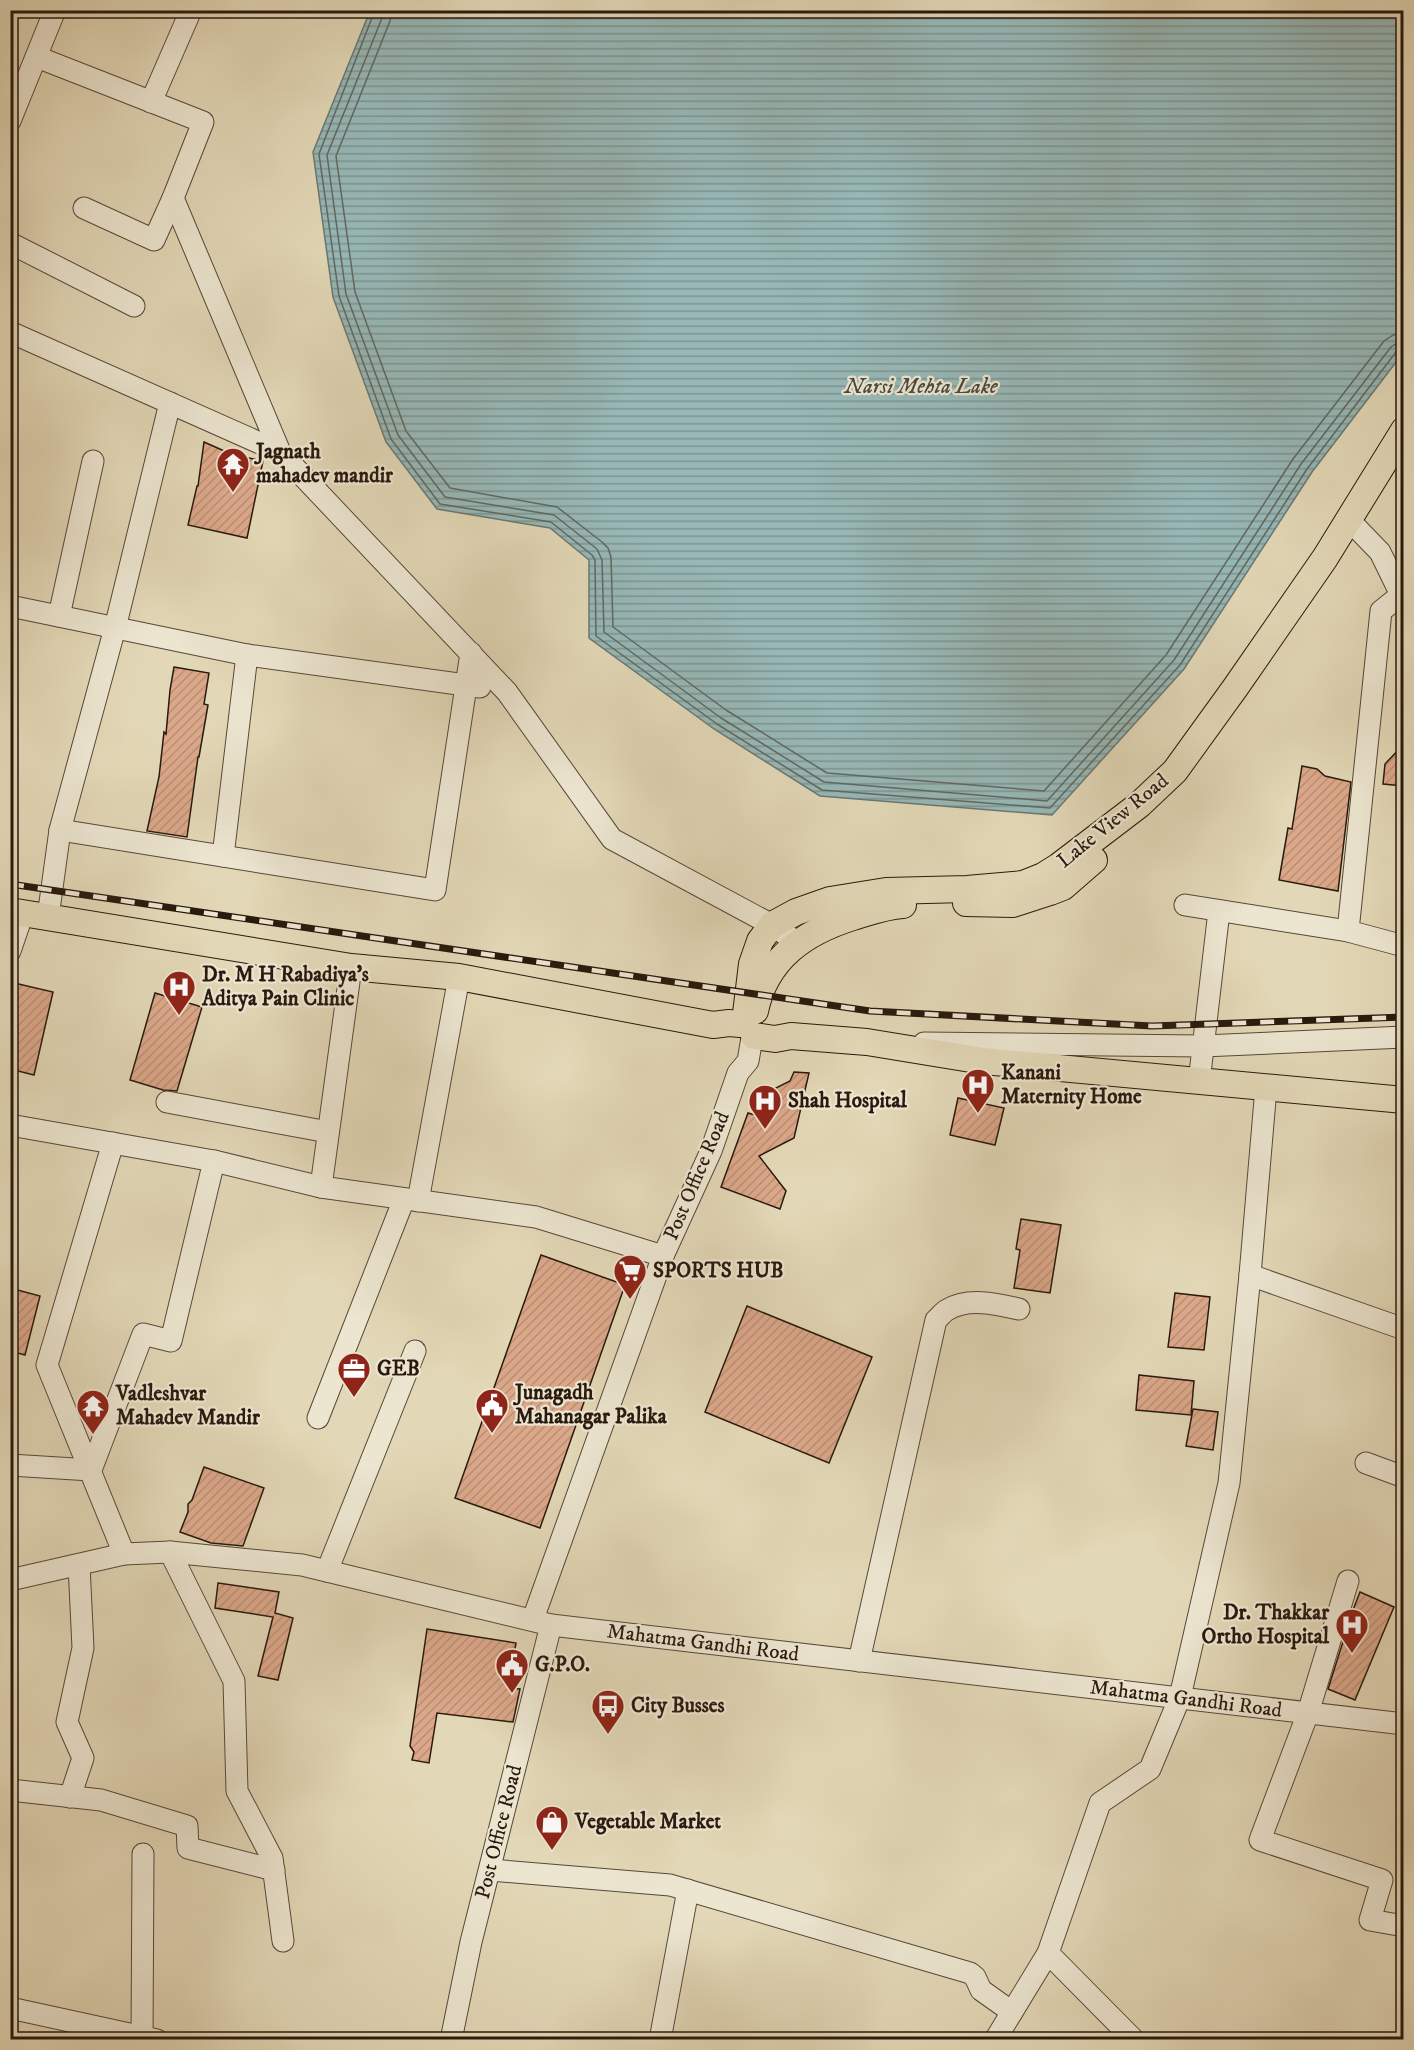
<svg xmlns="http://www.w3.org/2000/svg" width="1414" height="2050" viewBox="0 0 1414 2050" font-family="'IM FELL DW Pica',serif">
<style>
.water{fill:url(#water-rules);stroke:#6b7873;stroke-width:1.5}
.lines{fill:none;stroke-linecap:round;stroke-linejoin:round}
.shore{stroke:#606862;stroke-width:1.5}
.building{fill:url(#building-hatch);stroke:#29190e;stroke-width:1.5}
.minor-casing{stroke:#574838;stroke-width:23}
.major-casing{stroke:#29190e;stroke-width:28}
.minor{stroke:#ece5d0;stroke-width:21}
.major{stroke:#e2d7b6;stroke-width:26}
.rail-casing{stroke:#29190e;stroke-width:7}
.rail{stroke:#ece5d0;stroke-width:4.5;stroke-dasharray:14;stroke-linecap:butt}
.labels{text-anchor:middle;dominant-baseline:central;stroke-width:4.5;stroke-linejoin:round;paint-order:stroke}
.poi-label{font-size:21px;font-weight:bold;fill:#29190e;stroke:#ece5d0;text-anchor:start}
.street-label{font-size:21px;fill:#29190e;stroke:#ece5d0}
.water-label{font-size:22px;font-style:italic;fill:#4a4941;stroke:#ece5d0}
</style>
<defs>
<pattern id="water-rules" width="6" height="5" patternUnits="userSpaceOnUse" patternTransform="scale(1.5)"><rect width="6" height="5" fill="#97b8b7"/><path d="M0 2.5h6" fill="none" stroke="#7b9593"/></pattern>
<pattern id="building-hatch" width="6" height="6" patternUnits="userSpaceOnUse" patternTransform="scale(1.5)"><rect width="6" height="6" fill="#dba789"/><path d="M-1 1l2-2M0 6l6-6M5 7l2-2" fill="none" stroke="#bc8f75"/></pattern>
</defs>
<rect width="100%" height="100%" fill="#e2d7b6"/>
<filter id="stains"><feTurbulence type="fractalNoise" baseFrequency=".00333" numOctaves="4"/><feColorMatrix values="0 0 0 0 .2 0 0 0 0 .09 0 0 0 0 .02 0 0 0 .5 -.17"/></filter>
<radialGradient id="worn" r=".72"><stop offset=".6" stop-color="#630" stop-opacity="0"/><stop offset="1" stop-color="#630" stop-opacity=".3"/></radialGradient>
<polygon class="water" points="370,11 1403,11 1403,353 1312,472 1184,669 1052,815 820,796 714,729 589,638 589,560 550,528 437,509 386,442 333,297 313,152"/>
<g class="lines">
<g class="shore">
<polyline points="375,10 319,154 339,296 391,439 440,504 551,522 592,555 595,560 596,636 717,724 822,790 1050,808 1180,665 1307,469 1396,352 1404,350"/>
<polyline points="383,10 382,18 327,155 346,294 398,435 445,497 554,515 597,549 602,560 604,632 721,718 824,782 1047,801 1174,660 1301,464 1391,347 1397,343 1404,342"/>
<polyline points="392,10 390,21 336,156 355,292 406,431 450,488 557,507 602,542 608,548 611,557 613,627 726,710 827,773 1044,791 1166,655 1293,459 1384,341 1393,335 1404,333"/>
</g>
</g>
<g class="building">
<polygon points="204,442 231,454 263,461 247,538 188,525 197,486 198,486"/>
<polygon points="174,667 209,673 204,704 208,705 199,757 198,757 187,837 147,831 159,777 164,732 166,734 170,690"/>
<polygon points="1404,744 1404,786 1383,784 1385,764"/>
<polygon points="1302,766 1317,769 1325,776 1351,782 1338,891 1279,880 1288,828 1292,829"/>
<polygon points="10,982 53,992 34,1075 10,1069"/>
<polygon points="155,993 202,1007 177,1091 163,1090 130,1080"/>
<polygon points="794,1072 809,1073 794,1138 759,1156 786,1191 780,1209 721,1187 748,1113 755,1115 764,1094 790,1081"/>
<polygon points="958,1098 1004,1108 995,1145 950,1135"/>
<polygon points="1021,1219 1061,1225 1050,1293 1014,1288 1020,1250 1016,1249"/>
<polygon points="541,1255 625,1285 540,1528 455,1498"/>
<polygon points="10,1288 40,1296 25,1355 10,1351"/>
<polygon points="1175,1293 1210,1297 1204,1350 1168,1347"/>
<polygon points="747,1306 872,1357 829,1463 705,1412"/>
<polygon points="1139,1375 1194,1381 1191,1415 1136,1410"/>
<polygon points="1193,1409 1218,1412 1213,1450 1186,1446"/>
<polygon points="204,1467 264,1488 243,1546 211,1543 180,1532 188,1512 188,1504 192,1500"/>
<polygon points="218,1583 279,1592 275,1613 293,1618 278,1680 258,1676 273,1617 215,1608"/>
<polygon points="1360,1592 1394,1607 1355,1700 1328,1689 1353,1610"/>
<polygon points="427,1629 516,1643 508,1688 520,1689 513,1722 437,1713 429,1763 412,1760 414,1752 410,1746"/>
</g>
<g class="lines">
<defs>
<g id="minor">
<polyline points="37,57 203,122 173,198 154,240 84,208"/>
<polyline points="151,102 191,10"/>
<polyline points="10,121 55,10"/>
<polyline points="173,198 280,452 507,692 612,839 772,925 798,943"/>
<polyline points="10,243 134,306"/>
<polyline points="10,332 280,452"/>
<polyline points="1349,520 1380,552 1401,595"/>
<polyline points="1404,596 1401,595 1381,611 1348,931 1404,946"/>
<polyline points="10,606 247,655 480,687"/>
<polyline points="59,616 93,461"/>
<polyline points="60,830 435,890 471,653"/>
<polyline points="223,856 247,655"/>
<polyline points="1185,905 1348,931"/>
<polyline points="48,917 60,830 115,628 170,403"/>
<polyline points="10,951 23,913"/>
<polyline points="924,1043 1203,1046 1404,1037"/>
<polyline points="1199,1082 1219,911"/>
<polyline points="167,1102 328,1132"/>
<polyline points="10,1125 214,1161 321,1187 536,1217 663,1256"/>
<polyline points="113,1143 47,1365 124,1554"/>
<polyline points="321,1187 351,967"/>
<polyline points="418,1201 459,977"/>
<polyline points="1250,1275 1404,1329"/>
<polyline points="318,1418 404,1199"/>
<polyline points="1366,1463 1404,1477"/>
<polyline points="10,1465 91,1470 143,1334 171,1341 214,1161"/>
<polyline points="170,1552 234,1681 237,1791 272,1858 283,1941"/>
<polyline points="327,1571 415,1351"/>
<polyline points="10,1580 124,1554 170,1552 302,1565 551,1625 1404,1724"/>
<polyline points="1348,1581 1308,1713 1260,1840 1382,1880 1370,1920 1404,1926"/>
<polyline points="533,1619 663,1256 711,1151 738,1073 748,1061 752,1038"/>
<path d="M859,1661L936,1320C940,1317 943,1312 947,1310C968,1297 997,1304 1019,1309"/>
<polyline points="10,1790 101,1800 187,1826 188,1848 274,1870"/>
<polyline points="70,1797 83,1758 67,1722 83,1648 79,1565"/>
<polyline points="491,1870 670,1885 970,1973 975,1977 981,1990 1012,2012"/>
<polyline points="1048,1953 1134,2040"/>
<polyline points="10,2008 157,2040"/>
<polyline points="142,2040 143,1854"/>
<polyline points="451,2040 471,1942 551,1625"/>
<polyline points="660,2040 688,1890"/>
<polyline points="995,2040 1048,1953 1100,1803 1150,1769 1180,1697 1229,1483 1250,1275 1266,1088"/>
</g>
<g id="major">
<polyline points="966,903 1013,904 1050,892 1063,887 1094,860"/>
<polyline points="10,911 351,967 459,977 713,1025 729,1023 740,1024"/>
<path d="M755,1011C766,958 805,932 853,917C870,912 885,906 903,905"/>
<polyline points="745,1022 752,964 760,941 772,925 796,912 830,900 886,891 967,889 1023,884 1043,876 1059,866 1139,805 1175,771 1235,688 1325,558 1404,430"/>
<polyline points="754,1036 775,1039 791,1036 867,1042 983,1061 1404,1100"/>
</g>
</defs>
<use href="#minor" class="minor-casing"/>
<use href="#major" class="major-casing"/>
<use href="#minor" class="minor"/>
<use href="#major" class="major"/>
<defs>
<polyline id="rail" points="10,884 870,1011 1152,1026 1404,1017"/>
</defs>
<use href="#rail" class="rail-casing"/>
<use href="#rail" class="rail"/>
</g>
<defs>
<symbol id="temple-pin" viewBox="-11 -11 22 30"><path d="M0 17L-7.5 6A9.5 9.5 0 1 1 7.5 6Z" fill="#8f2418" stroke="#ece5d0"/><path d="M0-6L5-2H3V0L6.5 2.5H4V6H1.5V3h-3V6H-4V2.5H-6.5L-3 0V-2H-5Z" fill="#fff"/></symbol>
<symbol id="hospital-pin" viewBox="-11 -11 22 30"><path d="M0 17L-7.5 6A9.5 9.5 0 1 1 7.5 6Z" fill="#8f2418" stroke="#ece5d0"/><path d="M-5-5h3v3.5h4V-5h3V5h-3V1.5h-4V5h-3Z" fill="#fff"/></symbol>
<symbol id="supermarket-pin" viewBox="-11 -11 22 30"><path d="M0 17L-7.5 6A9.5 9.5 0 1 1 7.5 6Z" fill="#8f2418" stroke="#ece5d0"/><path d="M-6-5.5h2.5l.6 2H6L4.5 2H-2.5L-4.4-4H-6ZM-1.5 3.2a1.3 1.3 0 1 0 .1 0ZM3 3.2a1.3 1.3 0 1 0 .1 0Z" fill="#fff"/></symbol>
<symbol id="office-pin" viewBox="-11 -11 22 30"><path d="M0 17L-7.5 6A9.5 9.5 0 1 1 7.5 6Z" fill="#8f2418" stroke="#ece5d0"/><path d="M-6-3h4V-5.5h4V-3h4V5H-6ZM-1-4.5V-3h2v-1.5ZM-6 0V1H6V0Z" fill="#fff"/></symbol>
<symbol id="civic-pin" viewBox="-11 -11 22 30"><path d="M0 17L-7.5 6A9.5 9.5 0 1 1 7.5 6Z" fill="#8f2418" stroke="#ece5d0"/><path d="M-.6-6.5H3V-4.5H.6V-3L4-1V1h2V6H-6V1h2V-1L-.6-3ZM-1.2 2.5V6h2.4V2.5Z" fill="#fff"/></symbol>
<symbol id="bus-pin" viewBox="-11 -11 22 30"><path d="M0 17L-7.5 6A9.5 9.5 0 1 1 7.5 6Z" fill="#8f2418" stroke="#ece5d0"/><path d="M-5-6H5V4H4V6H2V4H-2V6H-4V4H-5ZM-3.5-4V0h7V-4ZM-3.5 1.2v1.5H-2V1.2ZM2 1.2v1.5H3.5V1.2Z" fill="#fff"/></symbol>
<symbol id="shop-pin" viewBox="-11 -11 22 30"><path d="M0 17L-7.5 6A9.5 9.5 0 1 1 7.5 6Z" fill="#8f2418" stroke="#ece5d0"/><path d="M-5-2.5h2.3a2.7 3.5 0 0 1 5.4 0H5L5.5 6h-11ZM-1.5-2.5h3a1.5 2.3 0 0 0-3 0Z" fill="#fff"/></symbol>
</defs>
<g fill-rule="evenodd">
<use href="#temple-pin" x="214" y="445" width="38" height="52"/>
<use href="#hospital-pin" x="160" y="968" width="38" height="52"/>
<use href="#hospital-pin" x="959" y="1066" width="38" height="52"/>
<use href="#hospital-pin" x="746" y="1082" width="38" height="52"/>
<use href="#supermarket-pin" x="611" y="1252" width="38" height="52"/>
<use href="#office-pin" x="335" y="1350" width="38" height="52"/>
<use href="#civic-pin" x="473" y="1386" width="38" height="52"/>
<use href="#temple-pin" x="74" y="1387" width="38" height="52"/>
<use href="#hospital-pin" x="1333" y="1606" width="38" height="52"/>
<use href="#civic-pin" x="493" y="1646" width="38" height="52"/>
<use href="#bus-pin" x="589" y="1687" width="38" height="52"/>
<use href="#shop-pin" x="533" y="1803" width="38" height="52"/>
</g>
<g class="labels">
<g class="poi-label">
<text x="256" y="452">Jagnath<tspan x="256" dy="24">mahadev mandir</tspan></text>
<text x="202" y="975">Dr. M H Rabadiya's<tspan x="202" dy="24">Aditya Pain Clinic</tspan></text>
<text x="1001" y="1073">Kanani<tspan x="1001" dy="24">Maternity Home</tspan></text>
<text x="788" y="1101">Shah Hospital</text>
<text x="653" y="1271">SPORTS HUB</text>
<text x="377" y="1369">GEB</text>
<text x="515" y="1393">Junagadh<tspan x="515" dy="24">Mahanagar Palika</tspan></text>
<text x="116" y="1394">Vadleshvar<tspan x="116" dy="24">Mahadev Mandir</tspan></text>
<text x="1329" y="1613" text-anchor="end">Dr. Thakkar<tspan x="1329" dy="24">Ortho Hospital</tspan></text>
<text x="535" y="1665">G.P.O.</text>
<text x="631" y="1706">City Busses</text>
<text x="575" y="1822">Vegetable Market</text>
</g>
<g class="street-label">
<text transform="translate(1113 821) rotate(-39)">Lake View Road</text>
<text transform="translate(697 1176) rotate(-67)">Post Office Road</text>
<text transform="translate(703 1643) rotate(7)">Mahatma Gandhi Road</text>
<text transform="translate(1186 1699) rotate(7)">Mahatma Gandhi Road</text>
<text transform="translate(499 1832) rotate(-76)">Post Office Road</text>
</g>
<g class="water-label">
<text x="921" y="386">Narsi Mehta Lake</text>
</g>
</g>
<rect width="1414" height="2050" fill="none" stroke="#e2d7b6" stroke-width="36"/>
<rect x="12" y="12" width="1390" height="2026" fill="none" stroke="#29190e" stroke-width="3"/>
<rect x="18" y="18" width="1378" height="2014" fill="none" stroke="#29190e" stroke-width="1.5"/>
<rect width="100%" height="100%" filter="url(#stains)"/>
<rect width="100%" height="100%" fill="url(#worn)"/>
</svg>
